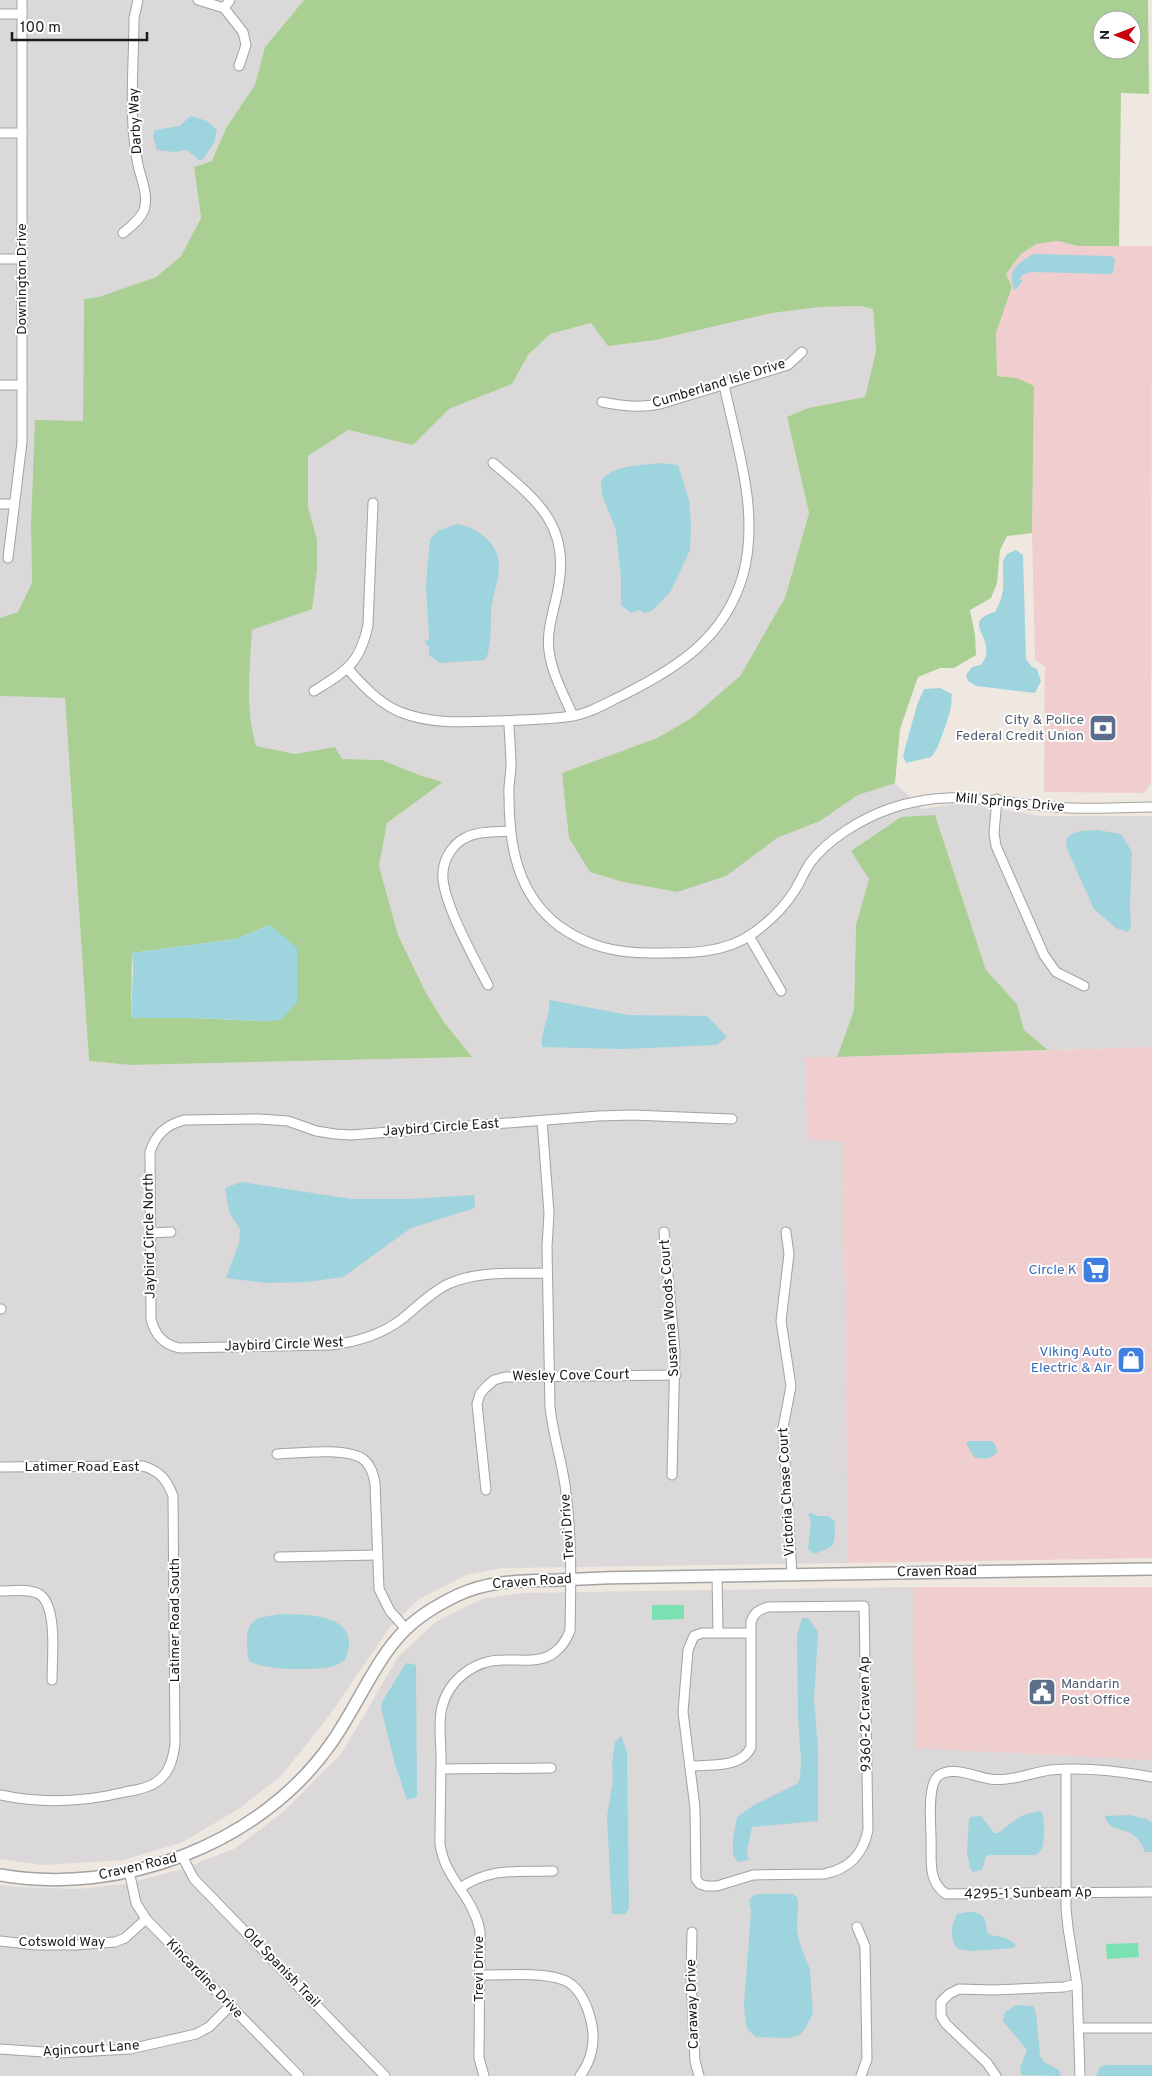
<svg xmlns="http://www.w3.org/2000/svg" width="1152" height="2076" viewBox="0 0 1152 2076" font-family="Overpass,sans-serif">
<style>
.residential{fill:#dad8d8}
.commercial{fill:#f0cecf}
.forest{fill:#a9cf93;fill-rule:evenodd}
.pitch{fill:#7ae1b2}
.water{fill:#9ed4de}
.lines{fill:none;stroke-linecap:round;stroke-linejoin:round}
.minor-casing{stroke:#a2a2a2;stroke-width:11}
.tertiary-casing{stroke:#a2a2a2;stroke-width:14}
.minor{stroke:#fff;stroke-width:9}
.tertiary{stroke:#fff;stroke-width:11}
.labels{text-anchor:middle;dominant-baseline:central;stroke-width:4;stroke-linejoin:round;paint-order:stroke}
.street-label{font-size:14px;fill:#1b1b1b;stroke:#fff}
.service-label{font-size:14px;fill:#4e5e75;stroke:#fff;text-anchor:end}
.shop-label{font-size:14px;fill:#366cbe;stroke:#fff;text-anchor:end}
</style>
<rect width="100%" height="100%" fill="#eee8e0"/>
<g class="residential">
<polygon points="0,0 304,0 265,47 255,85 226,128 212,161 194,167 201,218 181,256 156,277 99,297 84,299 83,422 31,526 32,583 18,613 0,618"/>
<polygon points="861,306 873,309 876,351 865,397 808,408 787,417 809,513 785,598 740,676 690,719 657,738 562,773 590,872 623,882 676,892 759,851 777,838 820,821 858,795 895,783 922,809 963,803 1040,816 1152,816 1152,1047 1048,1050 1024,1030 1017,1004 986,970 935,815 869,879 856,925 854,1010 837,1057 805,1058 807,1139 843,1141 848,1563 503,1568 466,1575 419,1599 390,1627 329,1716 281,1776 240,1808 183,1842 123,1860 43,1865 0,1859 0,696 65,698 89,1061 131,1065 471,1057 444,1022 426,993 398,935 379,866 387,823 443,782 419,775 382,760 341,759 335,747 295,754 256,746 250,726 249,683 252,630 275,620 317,539 308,507 308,456 347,430 413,444 449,409 512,384 528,355 550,334 592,323 608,346 656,340 772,313 819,307"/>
<polygon points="914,1587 916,1748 1152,1760 1152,2076 0,2076 0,1885 19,1887 78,1889 125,1884 179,1870 234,1849 283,1812 342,1753 398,1657 437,1621 482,1599 522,1593"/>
</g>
<g class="commercial">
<polygon points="1059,241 1077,246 1152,246 1151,783 1144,793 1044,792 1045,667 1035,659 1032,533 1034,387 1017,378 997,376 996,333 1012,287 1006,274 1021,254 1036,244"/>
<polygon points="1152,1047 1152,1558 848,1563 843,1142 807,1139 805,1058"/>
<polygon points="914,1587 1152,1587 1152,1760 915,1748"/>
</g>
<g class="forest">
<path d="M304,0H1148L1149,94L1121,93L1119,246H1077L1059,241L1036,244L1021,254L1006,274L1012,287L996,333L997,376L1017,378L1034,386L1032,533L1007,536L1000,550L997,583L991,598L970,610L975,635L976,655L954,668H940L918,677L900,729L895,783L858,795L820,821L777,838L726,876L677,892L623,882L590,872L569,838L562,773L657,738L690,719L740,676L785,598L809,513L787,417L808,408L865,397L876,351L873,309L861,306L819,307L772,313L656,340L608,346L591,323L550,334L528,355L512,384L449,409L413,445L348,430L308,456V507L317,539V568L312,609L252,630C250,668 245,708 256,746L295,754L335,747L342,759L382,760L419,775L443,782L387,823L379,866L398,935L426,993L444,1022L472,1057L131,1065L89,1061L65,698L0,696V618L18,612L32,583L31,526L35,420L83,421L84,299L99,297L156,277L181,256L201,218L194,167L212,161L226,128L255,85L265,47ZM1102,20H1132V50H1102ZM270,925L281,1019L262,1021L193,1018L131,1017L132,953L236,939Z"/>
<polygon points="935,815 986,970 1017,1004 1024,1030 1048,1050 837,1057 854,1010 856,925 869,879 851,851 901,817"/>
</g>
<g class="pitch">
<polygon points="652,1605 684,1605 684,1619 652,1620"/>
<polygon points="1138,1943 1139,1957 1107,1959 1106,1944"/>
</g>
<g class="water">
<polygon points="191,116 207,121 217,130 214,143 202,160 199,160 187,150 175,152 157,150 153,136 155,130 179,126"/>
<path d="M1033,254L1112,256L1115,260L1113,273L1110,274L1031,272L1022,275L1020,280H1023L1017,289L1014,290C1007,268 1017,265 1033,254Z"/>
<path d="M660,463L678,465L689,500L691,524L690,550L671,591L653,610L645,613L638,610L631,613L621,605V579L616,530L602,495L601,480C616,464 639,466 660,463Z"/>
<path d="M457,524C477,527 499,543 499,566C499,581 492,597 491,612C491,624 491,652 485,660L440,663L429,655V647L425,642L429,639L426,584L430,539L438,531Z"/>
<path d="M1016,550L1023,555L1026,659L1031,666L1037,669L1041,681L1035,693L976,686L968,681L966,675L972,667L981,665C1001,639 957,623 995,612C1007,590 1002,583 1003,561L1007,554Z"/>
<path d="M940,688L952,694C951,698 952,702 951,706C950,714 937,754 931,757L906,763L903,756L917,705L924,689Z"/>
<path d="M1097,830L1121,834L1132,852L1130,907L1131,927L1127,932L1116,928L1094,909L1067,849C1062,830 1083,831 1097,830Z"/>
<polygon points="270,925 297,948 297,1002 281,1020 262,1021 193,1018 131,1018 133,968 132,953 236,939"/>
<path d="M549,1000L629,1015L707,1016L727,1037L716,1045L623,1049L542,1047C540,1031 551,1016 549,1000Z"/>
<polygon points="241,1182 352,1199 408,1199 474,1195 475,1208 411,1228 343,1277 307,1282 265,1283 226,1278 239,1243 240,1229 229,1212 225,1188"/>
<path d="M968,1441H992L996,1445L997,1452C992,1459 982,1460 974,1457L966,1443Z"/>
<path d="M812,1513L816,1516H828L835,1522C834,1547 838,1545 814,1554L808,1549L811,1522L808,1514Z"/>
<path d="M281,1614C311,1615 364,1614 345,1660C340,1663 335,1666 331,1667C310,1670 266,1671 249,1661C247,1651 244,1628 254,1621C260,1616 273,1616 281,1614Z"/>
<polygon points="802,1618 808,1618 818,1632 814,1700 818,1748 818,1821 752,1827 747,1851 749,1860 738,1862 733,1855 733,1838 737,1817 754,1805 793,1786 798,1783 800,1778 801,1760 798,1717 797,1636"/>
<polygon points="406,1663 416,1665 417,1797 407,1800 395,1764 381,1708 382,1702"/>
<polygon points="621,1736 627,1752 629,1909 625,1914 612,1914 607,1817 613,1779 612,1763 615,1742"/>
<path d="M1041,1811C1045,1816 1045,1844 1041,1850C1039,1853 1038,1853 1035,1855H990L986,1856L982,1870L973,1872L970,1869L967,1851L969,1819L971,1817L981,1816L994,1833H998C1015,1821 1018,1814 1041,1811Z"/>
<path d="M1129,1815L1147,1819L1152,1823V1852H1145C1134,1821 1113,1837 1105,1818V1816Z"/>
<polygon points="761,1894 793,1894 797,1897 798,1901 797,1929 799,1941 810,1970 813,2013 805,2029 799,2035 789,2038 756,2037 749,2031 746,2025 744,2005 751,1912 749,1900 754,1895"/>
<path d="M968,1912C983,1912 986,1917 987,1932L990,1935L1003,1937L1016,1944L1014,1948L972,1951L958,1949L954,1944L952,1937V1926L957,1914Z"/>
<polygon points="1016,2005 1033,2006 1036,2012 1040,2056 1044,2062 1059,2070 1061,2076 1021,2075 1020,2068 1027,2050 1003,2021 1005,2012"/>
<polygon points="1106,2065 1152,2065 1152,2076 1096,2076 1100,2067"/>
</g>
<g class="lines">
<defs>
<g id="minor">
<polyline points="198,0 224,8 243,32 246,45 239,66"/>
<polyline points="224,8 230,0"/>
<polyline points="0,14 22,14"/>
<polyline points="0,133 22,133"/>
<path d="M123,233C131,226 140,220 144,210C149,195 141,179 138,165C128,118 134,66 134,18L138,0"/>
<polyline points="0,259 22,259"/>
<polyline points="0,385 22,385"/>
<path d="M602,402C623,406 639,408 660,404L788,365L802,352"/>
<path d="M493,463C534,498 569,523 559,583C556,606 546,627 549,651C552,674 564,695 573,716"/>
<polyline points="0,504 14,504"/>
<polyline points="8,558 22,442 22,0"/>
<path d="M348,669C363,686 379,703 400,712C431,724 461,722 493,721C519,720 547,720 572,716C591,713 608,702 625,694C679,667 725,637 743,575C760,512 737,447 724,385"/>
<path d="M314,691C346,671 360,664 368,625L373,503"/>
<path d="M509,721C509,735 511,750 511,765C511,775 508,785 509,796C509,845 517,894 559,926C587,946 615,953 650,953C684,953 722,955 752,934C769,922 784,908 795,890C800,882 804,872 810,863C828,839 861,819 889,809C950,787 995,803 1055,807C1087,810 1120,807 1152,807"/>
<polyline points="997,799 994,833 996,846 1044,955 1056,972 1084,986"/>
<polyline points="749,936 781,991"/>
<path d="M488,985C475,960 440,898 443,872C444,858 453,844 465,838C478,831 496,832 510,831"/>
<polyline points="664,1232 675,1351 672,1475"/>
<polyline points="786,1232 789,1254 781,1321 791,1386 783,1428 792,1574"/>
<polyline points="150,1233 171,1232"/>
<path d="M547,1273C514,1274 479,1270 448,1284C430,1293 418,1306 402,1319C381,1335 357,1342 331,1345L179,1348C163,1344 155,1335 151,1319L150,1152C156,1134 166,1125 184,1120L259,1119L288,1121L316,1131L335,1134L351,1135L598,1116L632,1115L732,1119"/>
<polyline points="0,1309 1,1309"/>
<path d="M277,1454C298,1453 346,1447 363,1459C371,1465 373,1474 375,1483L379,1589L390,1611L406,1629"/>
<path d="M0,1467L143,1466C160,1471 167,1480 173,1496L175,1744C173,1759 169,1775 155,1783C146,1789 135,1790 125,1792C84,1802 42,1804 0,1795"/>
<polyline points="486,1490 477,1404 480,1394 486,1387 494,1380 505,1377 676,1375"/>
<polyline points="279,1557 377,1555"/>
<polyline points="717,1575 718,1632"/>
<path d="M0,1591C11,1591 29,1588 39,1594C58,1605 52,1660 52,1680"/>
<path d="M690,1766C710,1765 742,1768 751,1747V1622C754,1613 758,1610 768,1607L864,1606L868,1830C863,1855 849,1869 824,1874L753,1875L717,1886H706L700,1884L696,1879L695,1808L683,1712L688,1650L694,1636L702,1633H750"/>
<polyline points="441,1769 551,1768"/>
<polyline points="1066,1770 1066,1908 1068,1928 1077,1984 1080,2076"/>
<path d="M1152,1777C1119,1771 1084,1767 1050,1770C1030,1773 1010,1782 990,1779C976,1777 951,1765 938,1776C927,1786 931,1824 931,1839C932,1859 927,1881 946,1894L1152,1892"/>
<polyline points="182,1856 194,1879 385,2076"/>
<polyline points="129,1871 136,1903 146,1919 299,2076"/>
<path d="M460,1888C491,1867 518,1872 553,1871"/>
<polyline points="857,1927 865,1946 867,2059 861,2076"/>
<polyline points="692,1932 691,1978 695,2061 699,2076"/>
<polyline points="0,1941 35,1945 77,1945 115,1942 125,1938 146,1919"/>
<path d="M479,1975C503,1976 552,1970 571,1984C582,1993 588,2008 591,2021C596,2040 592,2060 580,2076"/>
<polyline points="1079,2028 1152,2028"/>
<polyline points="0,2049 58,2053 130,2049 196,2034 209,2027 230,2006"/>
<path d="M484,2076L479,2058L480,1931C473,1895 445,1880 440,1844C440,1815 441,1786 441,1757C441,1741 438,1722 442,1707C449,1679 475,1660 503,1660C520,1659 541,1664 555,1652C562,1647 567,1638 570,1631C571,1585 572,1539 566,1493C563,1464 553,1436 550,1407L547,1247L549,1213L542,1121"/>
<polyline points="996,2076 987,2063 946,2024 941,2016 941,2002 949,1994 959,1989 993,1990 1064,1987 1077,1984"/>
</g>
<path id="tertiary" d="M0,1875C121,1896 261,1845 332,1742C356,1708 377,1657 405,1630C420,1615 439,1604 458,1595C490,1580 524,1581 558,1580C592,1578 626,1577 660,1577C824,1573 988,1572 1152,1569"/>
</defs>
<use href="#minor" class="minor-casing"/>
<use href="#tertiary" class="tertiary-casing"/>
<use href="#minor" class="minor"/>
<use href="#tertiary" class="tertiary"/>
</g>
<defs>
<symbol id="bank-square" viewBox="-11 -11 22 22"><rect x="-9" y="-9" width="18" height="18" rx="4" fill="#5c6f8a" stroke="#fff"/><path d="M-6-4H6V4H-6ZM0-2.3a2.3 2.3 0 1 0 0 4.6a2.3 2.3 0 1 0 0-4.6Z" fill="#fff"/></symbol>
<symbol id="supermarket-square" viewBox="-11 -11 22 22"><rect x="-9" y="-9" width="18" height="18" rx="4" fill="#3f7fe0" stroke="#fff"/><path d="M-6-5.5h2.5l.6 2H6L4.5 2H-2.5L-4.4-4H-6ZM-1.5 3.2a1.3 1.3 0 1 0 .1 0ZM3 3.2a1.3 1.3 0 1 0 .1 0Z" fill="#fff"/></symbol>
<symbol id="shop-square" viewBox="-11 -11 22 22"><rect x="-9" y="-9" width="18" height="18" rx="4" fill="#3f7fe0" stroke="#fff"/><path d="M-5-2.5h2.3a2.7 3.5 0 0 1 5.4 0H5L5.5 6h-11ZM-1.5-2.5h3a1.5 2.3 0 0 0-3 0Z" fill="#fff"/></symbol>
<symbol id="civic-square" viewBox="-11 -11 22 22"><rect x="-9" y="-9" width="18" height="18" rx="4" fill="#5c6f8a" stroke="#fff"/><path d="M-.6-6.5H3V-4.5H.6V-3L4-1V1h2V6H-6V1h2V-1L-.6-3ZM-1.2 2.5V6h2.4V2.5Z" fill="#fff"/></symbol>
</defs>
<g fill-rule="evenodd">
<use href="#bank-square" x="1087" y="712" width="32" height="32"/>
<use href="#supermarket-square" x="1080" y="1254" width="32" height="32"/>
<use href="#shop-square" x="1115" y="1344" width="32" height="32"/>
<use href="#civic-square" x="1026" y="1676" width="32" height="32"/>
</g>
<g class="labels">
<g class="street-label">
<text transform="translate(136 121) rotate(-93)">Darby Way</text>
<text transform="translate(22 279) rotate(-90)">Downington Drive</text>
<text transform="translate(719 384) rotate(-17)">Cumberland Isle Drive</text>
<text transform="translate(1010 803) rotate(5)">Mill Springs Drive</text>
<text transform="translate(441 1128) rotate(-4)">Jaybird Circle East</text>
<text transform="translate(150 1236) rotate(-91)">Jaybird Circle North</text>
<text transform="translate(670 1308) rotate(-94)">Susanna Woods Court</text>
<text transform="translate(284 1345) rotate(-2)">Jaybird Circle West</text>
<text transform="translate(571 1376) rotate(-1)">Wesley Cove Court</text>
<text x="82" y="1467">Latimer Road East</text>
<text transform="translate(787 1492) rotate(-93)">Victoria Chase Court</text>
<text transform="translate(568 1527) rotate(-94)">Trevi Drive</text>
<text transform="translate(937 1572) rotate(-1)">Craven Road</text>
<text transform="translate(532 1582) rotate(-4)">Craven Road</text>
<text transform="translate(175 1620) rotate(-90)">Latimer Road South</text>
<text transform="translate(866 1714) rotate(-91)">9360-2 Craven Ap</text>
<text transform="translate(138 1867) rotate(-13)">Craven Road</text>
<text transform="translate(1028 1894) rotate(-1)">4295-1 Sunbeam Ap</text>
<text x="62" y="1942">Cotswold Way</text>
<text transform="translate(281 1968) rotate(46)">Old Spanish Trail</text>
<text transform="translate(479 1969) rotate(-90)">Trevi Drive</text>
<text transform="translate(204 1979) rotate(46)">Kincardine Drive</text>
<text transform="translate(693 2004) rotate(-92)">Caraway Drive</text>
<text transform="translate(91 2049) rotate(-4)">Agincourt Lane</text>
</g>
<g class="service-label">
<text x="1084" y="720">City &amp; Police<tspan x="1084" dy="16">Federal Credit Union</tspan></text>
<text x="1061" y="1684" text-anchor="start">Mandarin<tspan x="1061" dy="16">Post Office</tspan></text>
</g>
<g class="shop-label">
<text x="1077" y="1270">Circle K</text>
<text x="1112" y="1352">Viking Auto<tspan x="1112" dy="16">Electric &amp; Air</tspan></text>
</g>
</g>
<g transform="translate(1117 35) rotate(270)"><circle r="24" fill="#ffffff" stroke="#a4a4a4"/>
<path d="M0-4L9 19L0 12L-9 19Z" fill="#c7000e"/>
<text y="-8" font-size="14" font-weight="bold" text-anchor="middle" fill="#1b1b1b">N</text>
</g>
<path d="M12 32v8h135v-8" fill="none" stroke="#1b1b1b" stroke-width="2.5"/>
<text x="20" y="32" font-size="15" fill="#1b1b1b" stroke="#ffffff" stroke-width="4" paint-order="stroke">100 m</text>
</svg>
